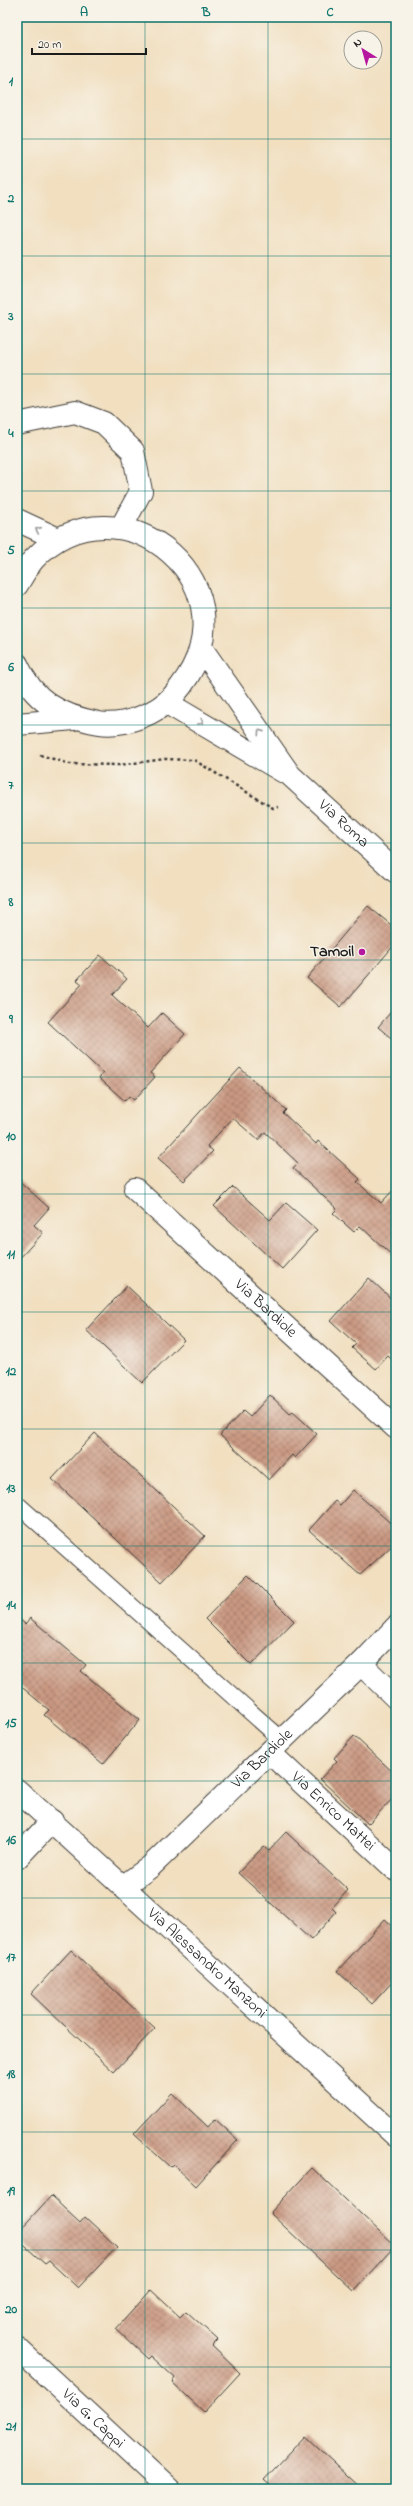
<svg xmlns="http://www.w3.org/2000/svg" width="413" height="2506" viewBox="0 0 413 2506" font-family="'Indie Flower',sans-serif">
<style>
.building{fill:url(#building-cross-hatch)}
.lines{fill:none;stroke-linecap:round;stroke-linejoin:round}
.lane-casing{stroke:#3c3935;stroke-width:18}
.street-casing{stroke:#3c3935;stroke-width:24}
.secondary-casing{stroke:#3c3935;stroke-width:24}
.path{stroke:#3c3935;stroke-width:2.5;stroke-dasharray:3 3;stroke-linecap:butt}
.lane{stroke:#fff;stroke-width:16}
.street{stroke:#fff;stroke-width:22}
.secondary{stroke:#fff;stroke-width:22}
.oneway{stroke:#999}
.grid{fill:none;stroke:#0f766e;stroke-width:1;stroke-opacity:0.55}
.poi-dot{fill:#b5179e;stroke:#f7f3e8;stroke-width:1.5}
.labels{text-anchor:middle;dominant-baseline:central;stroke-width:3;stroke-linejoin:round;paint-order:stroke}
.street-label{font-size:16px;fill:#1c1c1c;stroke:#f7f3e8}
.poi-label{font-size:16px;font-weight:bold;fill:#1c1c1c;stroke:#f7f3e8;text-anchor:end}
.neatline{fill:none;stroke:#0f766e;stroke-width:1.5}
.grid-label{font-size:13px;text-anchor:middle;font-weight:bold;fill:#0f766e}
</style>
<defs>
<pattern id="building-cross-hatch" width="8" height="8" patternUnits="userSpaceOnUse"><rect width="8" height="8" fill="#ca9982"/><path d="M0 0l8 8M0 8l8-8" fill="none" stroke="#a37c6a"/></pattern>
</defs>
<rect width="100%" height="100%" fill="#f7f3e8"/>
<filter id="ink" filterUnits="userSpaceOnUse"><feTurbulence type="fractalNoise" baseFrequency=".025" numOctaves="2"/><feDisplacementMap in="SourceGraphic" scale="8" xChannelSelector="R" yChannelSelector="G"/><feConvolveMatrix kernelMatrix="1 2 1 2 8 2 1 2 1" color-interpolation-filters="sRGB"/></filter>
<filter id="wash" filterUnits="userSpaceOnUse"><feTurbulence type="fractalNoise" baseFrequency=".012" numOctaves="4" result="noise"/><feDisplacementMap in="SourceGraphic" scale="16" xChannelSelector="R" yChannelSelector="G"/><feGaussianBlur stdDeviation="0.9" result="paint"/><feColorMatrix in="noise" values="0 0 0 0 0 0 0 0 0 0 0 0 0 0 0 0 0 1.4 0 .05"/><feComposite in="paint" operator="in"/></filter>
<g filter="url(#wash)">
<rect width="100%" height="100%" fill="#f1dfc0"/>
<g id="blocks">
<g class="building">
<polygon points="368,906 396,929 396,943 341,1007 307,978"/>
<polygon points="100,955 127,979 112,995 148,1028 162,1013 185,1034 150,1073 155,1077 134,1100 129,1096 125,1101 99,1078 103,1073 48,1022 82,984 77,980"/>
<polygon points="396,1006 396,1042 378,1027"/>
<polygon points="240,1068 286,1110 283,1113 316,1144 318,1141 360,1179 357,1182 381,1203 396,1187 396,1259 360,1226 354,1232 333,1213 337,1209 293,1168 298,1163 265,1132 258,1140 233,1118 207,1146 213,1151 184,1181 158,1158"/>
<polygon points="17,1179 49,1208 34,1225 43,1233 17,1261"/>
<polygon points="233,1187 270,1220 286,1203 317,1230 282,1269 214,1206"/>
<polygon points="369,1278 396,1303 396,1363 388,1356 376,1369 352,1348 356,1344 331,1321"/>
<polygon points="127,1286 184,1340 142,1383 86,1330"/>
<polygon points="270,1395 290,1414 293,1412 317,1434 295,1458 292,1455 269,1480 220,1435 243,1411 250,1417"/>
<polygon points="95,1433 205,1536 162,1582 52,1479"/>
<polygon points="353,1490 396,1528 396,1542 360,1575 309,1530 335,1501 340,1505"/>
<polygon points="248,1575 294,1621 251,1665 205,1619"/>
<polygon points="17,1617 25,1624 30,1618 86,1665 81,1671 140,1720 103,1764 44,1715 49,1710 17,1683"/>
<polygon points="354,1736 396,1775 396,1795 368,1824 320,1779 337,1761 334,1758"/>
<polygon points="286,1832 348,1890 332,1908 336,1912 311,1940 238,1873 264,1846 269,1850"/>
<polygon points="385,1919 396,1929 396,1978 372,2004 337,1971"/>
<polygon points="71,1950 155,2028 114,2072 31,1994"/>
<polygon points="172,2093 208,2127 215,2119 238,2140 196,2186 173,2164 170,2167 134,2134"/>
<polygon points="312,2168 395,2246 353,2291 270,2213"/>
<polygon points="51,2196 80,2223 85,2217 117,2247 78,2288 49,2261 45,2264 17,2239 17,2233"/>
<polygon points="151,2290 180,2317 186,2311 218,2340 212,2346 240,2373 204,2412 172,2382 175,2378 151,2356 148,2359 116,2329"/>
<polygon points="305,2436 362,2489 274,2489 264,2480"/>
<polygon points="17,2480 27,2489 17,2489"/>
</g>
</g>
</g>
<g filter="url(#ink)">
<use href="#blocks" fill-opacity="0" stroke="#3c3935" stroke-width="1"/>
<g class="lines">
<defs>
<polyline id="lane" points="17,1504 282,1740"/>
<g id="street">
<polyline points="17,424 75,412 104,423 133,451 141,491 121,528"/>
<path id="s1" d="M135,1189L396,1428"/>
<polyline points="361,1664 396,1698"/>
<path id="s2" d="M270,1753L396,1870"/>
<path id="s3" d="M17,1790L396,2136"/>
<polyline points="17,1858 52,1821"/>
<path id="s4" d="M124,1886L150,1867L361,1664L396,1627"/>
<path id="s5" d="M17,2348L169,2489"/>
</g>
<g id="secondary">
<polyline points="17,520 58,539"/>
<path d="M17,585C22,577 27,567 34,559C119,468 268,589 173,696C157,714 123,727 99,723C60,716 33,701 17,664"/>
<path id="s6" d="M202,649L290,775L396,872"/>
<polyline points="167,703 284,772"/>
<polyline points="17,724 74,719"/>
</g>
</defs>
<use href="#lane" class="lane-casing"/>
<use href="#street" class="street-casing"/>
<use href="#secondary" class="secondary-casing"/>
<polyline class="path" points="40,755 70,764 119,765 165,759 194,760 273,808 278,807"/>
<use href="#lane" class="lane"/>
<use href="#street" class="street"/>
<use href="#secondary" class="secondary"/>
</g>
<defs><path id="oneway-chevron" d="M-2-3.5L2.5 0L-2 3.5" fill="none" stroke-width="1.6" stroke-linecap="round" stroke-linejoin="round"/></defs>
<g class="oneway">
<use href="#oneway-chevron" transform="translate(38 530) rotate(-156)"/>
<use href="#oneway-chevron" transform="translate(201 722) rotate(31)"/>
<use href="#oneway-chevron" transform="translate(260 732) rotate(-125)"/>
</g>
</g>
<path class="grid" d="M145,17V2489M268,17V2489M17,139H396M17,256H396M17,374H396M17,491H396M17,608H396M17,725H396M17,843H396M17,960H396M17,1077H396M17,1194H396M17,1312H396M17,1429H396M17,1546H396M17,1663H396M17,1781H396M17,1898H396M17,2015H396M17,2132H396M17,2250H396M17,2367H396"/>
<circle class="poi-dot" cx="362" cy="952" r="4"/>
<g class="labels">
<g class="street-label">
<text stroke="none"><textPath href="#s6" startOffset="226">Via Roma</textPath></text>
<text stroke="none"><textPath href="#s1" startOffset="177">Via Bardiole</textPath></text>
<text stroke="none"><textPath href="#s4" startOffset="188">Via Bardiole</textPath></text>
<text stroke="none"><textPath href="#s2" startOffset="86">Via Enrico Mattei</textPath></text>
<text stroke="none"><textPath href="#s3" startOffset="257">Via Alessandro Manzoni</textPath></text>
<text stroke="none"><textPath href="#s5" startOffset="104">Via G. Cappi</textPath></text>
</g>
<g class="poi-label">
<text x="354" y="952">Tamoil</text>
</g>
</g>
<rect width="413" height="2506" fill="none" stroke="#f7f3e8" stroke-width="44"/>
<g transform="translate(363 50) rotate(323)"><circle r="19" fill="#f7f3e8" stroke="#9f9d96"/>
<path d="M0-3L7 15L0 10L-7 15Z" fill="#b5179e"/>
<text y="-6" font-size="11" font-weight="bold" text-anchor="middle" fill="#1c1c1c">N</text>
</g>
<path d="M32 48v6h114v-6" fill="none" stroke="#1c1c1c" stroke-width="2"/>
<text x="38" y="48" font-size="12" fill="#1c1c1c" stroke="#f7f3e8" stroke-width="3" paint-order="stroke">20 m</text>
<rect x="22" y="22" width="369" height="2462" class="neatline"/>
<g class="grid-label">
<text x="84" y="16">A</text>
<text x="206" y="16">B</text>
<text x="330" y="16">C</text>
<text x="11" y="85">1</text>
<text x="11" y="202">2</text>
<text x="11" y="320">3</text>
<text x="11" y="437">4</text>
<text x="11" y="554">5</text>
<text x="11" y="671">6</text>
<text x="11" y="789">7</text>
<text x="11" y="906">8</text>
<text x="11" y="1023">9</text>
<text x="11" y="1140">10</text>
<text x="11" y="1258">11</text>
<text x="11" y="1375">12</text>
<text x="11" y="1492">13</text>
<text x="11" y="1609">14</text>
<text x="11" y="1727">15</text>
<text x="11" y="1844">16</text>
<text x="11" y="1961">17</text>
<text x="11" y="2078">18</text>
<text x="11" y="2195">19</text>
<text x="11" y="2313">20</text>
<text x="11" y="2430">21</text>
</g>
</svg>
